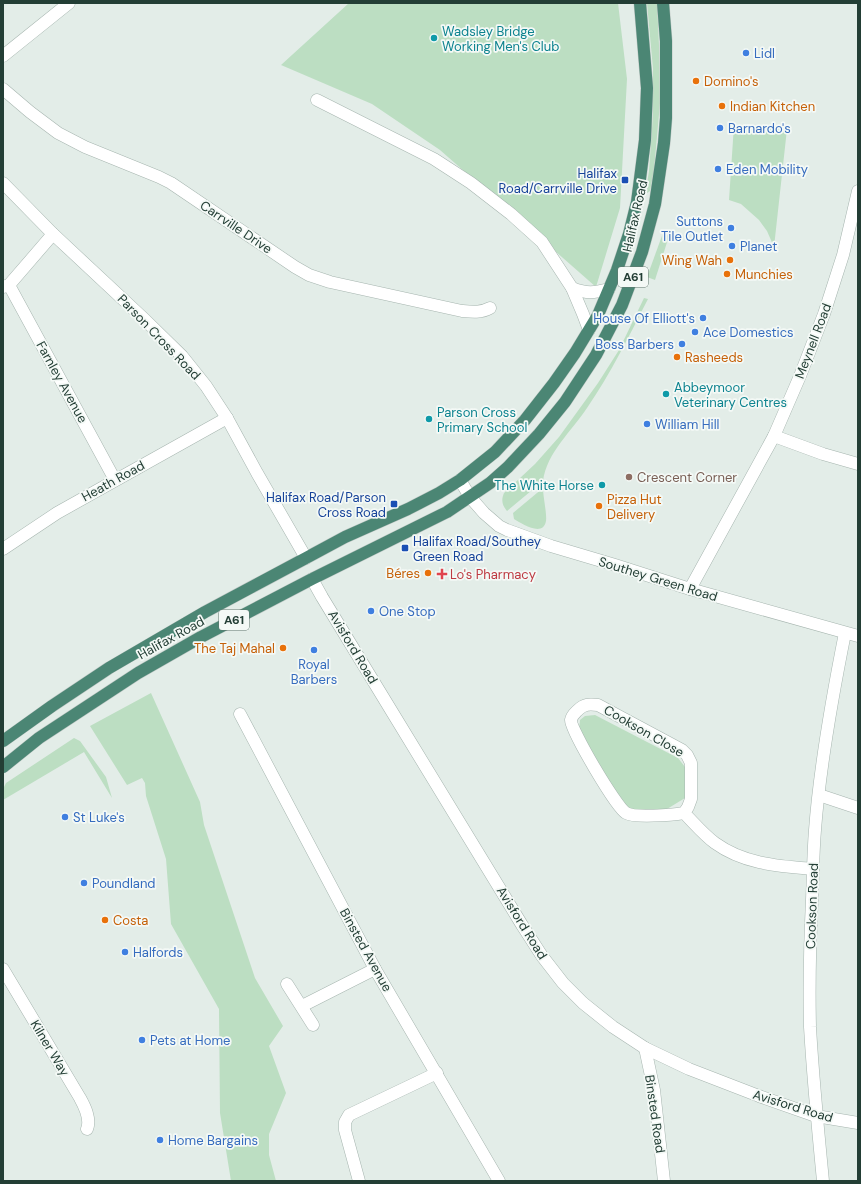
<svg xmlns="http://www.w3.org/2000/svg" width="861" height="1184" viewBox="0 0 861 1184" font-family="'DM Sans',sans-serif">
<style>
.green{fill:#bcdec2}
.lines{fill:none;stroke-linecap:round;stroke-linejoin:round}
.minor-casing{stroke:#a6b5af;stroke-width:13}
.tertiary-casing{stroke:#a6b5af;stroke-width:13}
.trunk-casing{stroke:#c1c9c6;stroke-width:13}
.minor{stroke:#fff;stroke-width:12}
.tertiary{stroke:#fff;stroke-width:12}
.trunk{stroke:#4b8674;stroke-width:12}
.culture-dot{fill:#0f9aa8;stroke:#f4f9f6;stroke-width:1.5}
.shop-dot{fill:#3f7fe0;stroke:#f4f9f6;stroke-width:1.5}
.food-dot{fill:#e8710a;stroke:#f4f9f6;stroke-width:1.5}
.transit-dot{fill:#1a4fb4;stroke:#f4f9f6;stroke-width:1.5}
.education-dot{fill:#8d6e63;stroke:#f4f9f6;stroke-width:1.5}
.health-dot{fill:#e0444e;stroke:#f4f9f6;stroke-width:1.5}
.labels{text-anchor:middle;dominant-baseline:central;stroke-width:3.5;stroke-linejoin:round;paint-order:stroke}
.shield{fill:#f4f9f6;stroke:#62766f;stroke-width:1}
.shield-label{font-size:12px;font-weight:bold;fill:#233e35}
.culture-label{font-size:13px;fill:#0d838f;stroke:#f4f9f6;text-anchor:start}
.shop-label{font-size:13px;fill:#366cbe;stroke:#f4f9f6;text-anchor:start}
.food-label{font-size:13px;fill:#c56008;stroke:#f4f9f6;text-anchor:start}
.transit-label{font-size:13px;fill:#164399;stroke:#f4f9f6;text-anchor:end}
.street-label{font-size:13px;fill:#233e35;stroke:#f4f9f6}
.education-label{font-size:13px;fill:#785e54;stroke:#f4f9f6;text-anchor:start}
.health-label{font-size:13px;fill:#be3a42;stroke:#f4f9f6;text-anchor:start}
</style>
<rect width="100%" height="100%" fill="#e3ede8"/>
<g class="green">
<polygon points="349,3 618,3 627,79 620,208 596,287 440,150 372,104 281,65"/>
<polygon points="647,3 657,3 659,45 660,103 654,170 650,191 647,193 646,189 649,171 653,114 653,69"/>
<polygon points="734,125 787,129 774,247 767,231 759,220 741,204 729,200"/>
<polygon points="663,233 669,236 655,280 647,277"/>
<path d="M644,298L648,299C629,336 611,373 587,408C572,431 547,452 543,481L507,511C502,505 501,500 504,493L535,464L559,437L598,383L619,350Z"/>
<path d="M543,488C543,496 547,514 546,521C543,538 521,523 514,519L513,513Z"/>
<polygon points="151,693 200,802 204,825 255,978 283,1026 269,1046 286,1093 269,1134 269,1155 276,1181 231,1181 220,1113 219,1009 171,924 166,859 146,796 145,783 142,778 127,785 90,726"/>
<polygon points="595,715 678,758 685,767 685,798 667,809 632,810 623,805 579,730 580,720 585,716"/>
<polygon points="74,738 80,741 106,777 112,798 84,752 3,800 3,789 6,783"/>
</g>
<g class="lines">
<defs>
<g id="minor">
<polyline points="3,56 69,3"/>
<path d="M3,89L30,112L58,133L85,147L159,177L171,183L295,267L309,275L330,282L462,311C472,312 481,313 490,308"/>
<polyline points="317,100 434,159 471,183 511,214 542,242 572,288 583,314 589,330"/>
<polyline points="3,183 53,234 143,318 182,356 206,386 227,418 257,473 306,558"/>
<polyline points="9,285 115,480"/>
<polyline points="3,287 9,285 53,234"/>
<path d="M572,288C587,294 594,293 609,289"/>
<polyline points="774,436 823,454 858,464"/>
<polyline points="3,549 57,513 227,418"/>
<polyline points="312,579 322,597 522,925 542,956 563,983 583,1003 613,1027 645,1048 689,1069 759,1096 816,1116 858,1123"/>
<polyline points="690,589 774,436 800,376 824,314 843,255 858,191"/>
<polyline points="240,714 375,969 499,1181"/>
<polyline points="819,795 858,808"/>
<path d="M684,813L688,807L691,799V763L687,755L682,750L598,705C589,704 584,704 578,710C575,713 572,715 571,720C570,729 616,807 626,813C634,818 672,815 684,813C694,823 704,835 715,843C744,864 778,866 813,869"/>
<path d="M3,969L80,1098C85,1107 91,1119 87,1129"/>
<polyline points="287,984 313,1025"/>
<polyline points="302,1006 375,969"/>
<polyline points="645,1048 654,1090 664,1181"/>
<polyline points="359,1181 345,1130 345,1122 349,1115 437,1073"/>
<path d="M823,1181C818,1130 813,1079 810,1027C809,985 810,942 812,900C813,877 813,854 815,830C820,764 832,698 845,633"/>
</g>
<polyline id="tertiary" points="460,480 470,497 484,513 499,526 507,530 551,546 615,565 690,589 858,636"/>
<g id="trunk">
<polyline points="3,741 52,706 109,668 205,612 306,558 345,537 408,509 439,493 460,480 495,452 525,420 554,383 575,353 598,315 617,270 629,234 637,202 645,140 647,88 640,3"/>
<polyline points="3,767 39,738 138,673 201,637 312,579 447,512 490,483 508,467 539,434 565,402 596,355 622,305 642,252 655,204 664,143 666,118 666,41 663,3"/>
</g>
</defs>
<use href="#minor" class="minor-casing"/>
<use href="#tertiary" class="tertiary-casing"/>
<use href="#trunk" class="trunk-casing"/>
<use href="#minor" class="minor"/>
<use href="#tertiary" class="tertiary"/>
<use href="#trunk" class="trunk"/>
</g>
<g class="culture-dot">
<circle cx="434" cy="38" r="4"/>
<circle cx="666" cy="394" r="4"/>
<circle cx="429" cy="419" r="4"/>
<circle cx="602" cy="485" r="4"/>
</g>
<g class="shop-dot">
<circle cx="746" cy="53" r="4"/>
<circle cx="720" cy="128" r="4"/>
<circle cx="718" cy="169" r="4"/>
<circle cx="731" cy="228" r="4"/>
<circle cx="732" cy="246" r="4"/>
<circle cx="703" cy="318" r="4"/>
<circle cx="695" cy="332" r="4"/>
<circle cx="682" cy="344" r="4"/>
<circle cx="647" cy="424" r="4"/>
<circle cx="371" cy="611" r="4"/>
<circle cx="314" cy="650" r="4"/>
<circle cx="65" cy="817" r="4"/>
<circle cx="84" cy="883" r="4"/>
<circle cx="125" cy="952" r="4"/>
<circle cx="142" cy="1040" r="4"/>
<circle cx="160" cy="1140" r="4"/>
</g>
<g class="food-dot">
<circle cx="696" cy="81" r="4"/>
<circle cx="722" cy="106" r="4"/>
<circle cx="730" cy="260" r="4"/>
<circle cx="727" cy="274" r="4"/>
<circle cx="677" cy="357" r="4"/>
<circle cx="599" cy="506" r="4"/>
<circle cx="428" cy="573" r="4"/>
<circle cx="283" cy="648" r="4"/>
<circle cx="105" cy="920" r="4"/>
</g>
<g class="transit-dot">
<rect x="621" y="176" width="8" height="8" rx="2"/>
<rect x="390" y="500" width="8" height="8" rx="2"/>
<rect x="401" y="544" width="8" height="8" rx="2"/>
</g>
<circle class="education-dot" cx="629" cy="477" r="4"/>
<path class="health-dot" d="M440 568h4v4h4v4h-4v4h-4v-4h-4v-4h4z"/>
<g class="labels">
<g class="shield">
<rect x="618" y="267" width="30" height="20" rx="3"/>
<rect x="219" y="610" width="30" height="20" rx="3"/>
</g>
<g class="shield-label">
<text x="633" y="277">A61</text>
<text x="234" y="620">A61</text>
</g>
<g class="culture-label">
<text x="442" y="31">Wadsley Bridge<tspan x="442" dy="15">Working Men's Club</tspan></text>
<text x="674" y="387">Abbeymoor<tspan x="674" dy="15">Veterinary Centres</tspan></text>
<text x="437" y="412">Parson Cross<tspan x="437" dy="15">Primary School</tspan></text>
<text x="594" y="485" text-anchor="end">The White Horse</text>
</g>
<g class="shop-label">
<text x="754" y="53">Lidl</text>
<text x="728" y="128">Barnardo's</text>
<text x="726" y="169">Eden Mobility</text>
<text x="723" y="221" text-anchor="end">Suttons<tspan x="723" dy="15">Tile Outlet</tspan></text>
<text x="740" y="246">Planet</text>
<text x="695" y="318" text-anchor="end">House Of Elliott's</text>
<text x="703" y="332">Ace Domestics</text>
<text x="674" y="344" text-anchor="end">Boss Barbers</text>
<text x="655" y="424">William Hill</text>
<text x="379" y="611">One Stop</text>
<text x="314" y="664" text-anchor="middle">Royal<tspan x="314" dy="15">Barbers</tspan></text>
<text x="73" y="817">St Luke's</text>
<text x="92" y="883">Poundland</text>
<text x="133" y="952">Halfords</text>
<text x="150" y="1040">Pets at Home</text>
<text x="168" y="1140">Home Bargains</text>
</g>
<g class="food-label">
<text x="704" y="81">Domino's</text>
<text x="730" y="106">Indian Kitchen</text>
<text x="722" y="260" text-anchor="end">Wing Wah</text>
<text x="735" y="274">Munchies</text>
<text x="685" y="357">Rasheeds</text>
<text x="607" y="499">Pizza Hut<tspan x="607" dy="15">Delivery</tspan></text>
<text x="420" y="573" text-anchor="end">Béres</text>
<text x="275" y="648" text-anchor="end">The Taj Mahal</text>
<text x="113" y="920">Costa</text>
</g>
<g class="transit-label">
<text x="617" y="173">Halifax<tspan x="617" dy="15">Road/Carrville Drive</tspan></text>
<text x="386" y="497">Halifax Road/Parson<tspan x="386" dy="15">Cross Road</tspan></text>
<text x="413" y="541" text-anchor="start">Halifax Road/Southey<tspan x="413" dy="15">Green Road</tspan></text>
</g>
<g class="street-label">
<text transform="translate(635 216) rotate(-77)">Halifax Road</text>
<text transform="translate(236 227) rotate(34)">Carrville Drive</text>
<text transform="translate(159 337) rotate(46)">Parson Cross Road</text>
<text transform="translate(813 341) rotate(-69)">Meynell Road</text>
<text transform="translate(62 382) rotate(61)">Farnley Avenue</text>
<text transform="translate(113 481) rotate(-29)">Heath Road</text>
<text transform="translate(658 579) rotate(17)">Southey Green Road</text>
<text transform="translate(171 638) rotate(-29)">Halifax Road</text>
<text transform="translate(353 647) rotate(59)">Avisford Road</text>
<text transform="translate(644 731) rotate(30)">Cookson Close</text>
<text transform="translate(812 906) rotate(-88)">Cookson Road</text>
<text transform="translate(522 923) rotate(58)">Avisford Road</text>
<text transform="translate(366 950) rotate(61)">Binsted Avenue</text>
<text transform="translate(50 1048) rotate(59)">Kilner Way</text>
<text transform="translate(793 1106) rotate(17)">Avisford Road</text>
<text transform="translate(655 1114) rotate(82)">Binsted Road</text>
</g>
<g class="education-label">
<text x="637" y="477">Crescent Corner</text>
</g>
<g class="health-label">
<text x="450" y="574">Lo's Pharmacy</text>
</g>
</g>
<rect width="861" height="1184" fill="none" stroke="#233e35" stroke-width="8"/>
</svg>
